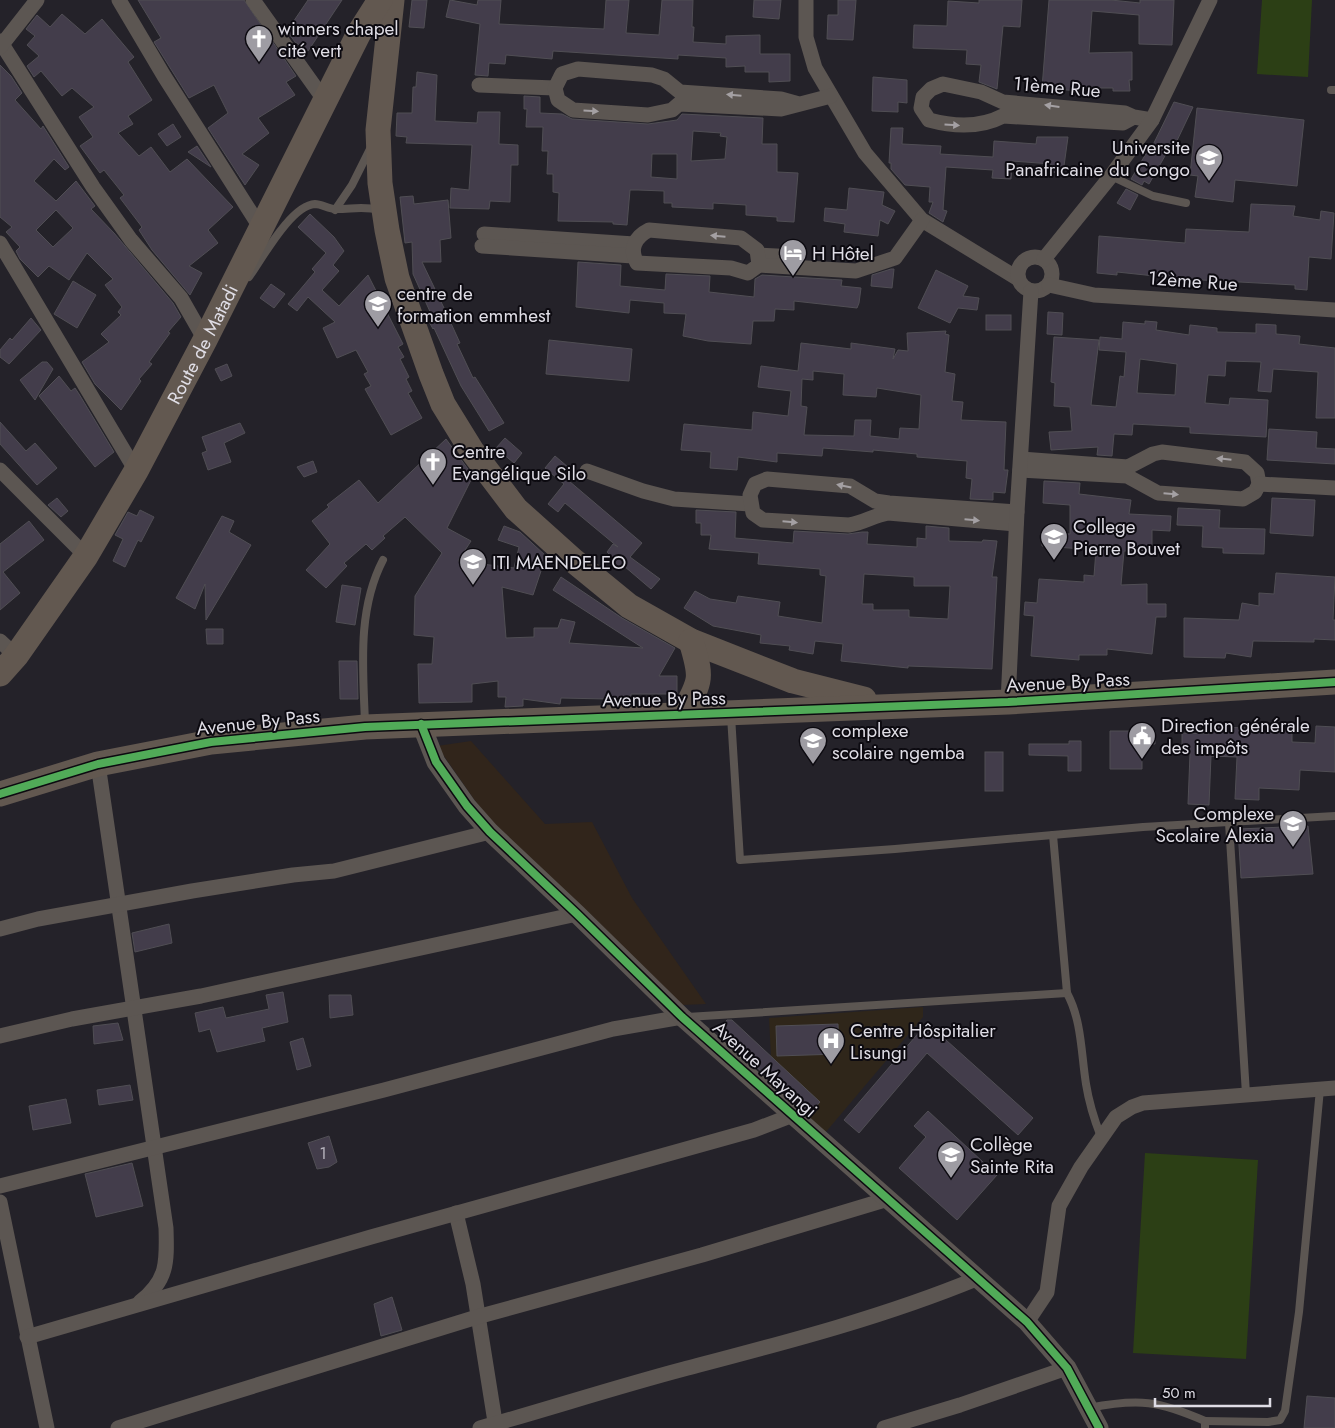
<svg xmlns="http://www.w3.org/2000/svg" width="1335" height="1428" viewBox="0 0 1335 1428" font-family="Jost,sans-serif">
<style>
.commercial{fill:#31251b}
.medical{fill:#2f261a}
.green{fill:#2c3f15}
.building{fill:#433d4b;stroke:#504e54;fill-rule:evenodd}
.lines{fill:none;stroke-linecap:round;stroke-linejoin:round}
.service{stroke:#5c5652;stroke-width:8}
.minor{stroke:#5c5652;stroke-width:15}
.tertiary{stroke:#5c5652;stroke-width:19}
.trunk{stroke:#625850;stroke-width:25}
.cycleway-casing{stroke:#0c0a10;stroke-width:11}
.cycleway{stroke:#51ab58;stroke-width:8}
.oneway{fill:#a4a0a3}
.labels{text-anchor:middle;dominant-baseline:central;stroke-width:4;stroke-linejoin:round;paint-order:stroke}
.number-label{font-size:16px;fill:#b8b5be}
.poi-label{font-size:19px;fill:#dfdde5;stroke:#0c0a10;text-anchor:start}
.street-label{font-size:19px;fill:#dfdde5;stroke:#0c0a10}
</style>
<rect width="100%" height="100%" fill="#242229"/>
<polygon class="commercial" points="471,741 545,824 592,822 632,898 706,1004 682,1005 494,828 437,746"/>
<polygon class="medical" points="923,1007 923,1017 825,1133 774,1084 786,1072 771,1057 769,1018"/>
<g class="green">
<polygon points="1262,0 1312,0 1308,77 1257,74"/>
<polygon points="1145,1153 1258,1160 1246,1359 1133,1353"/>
</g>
<g class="building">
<polygon points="138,0 244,0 296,76 286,82 295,95 258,118 269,133 242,154 259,165 245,185 208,128 228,113 214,85 189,98 154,42 161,38"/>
<polygon points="308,0 342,0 308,51 295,42 287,31"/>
<polygon points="412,0 427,0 424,28 409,27"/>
<polygon points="450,0 477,5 478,0 501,0 499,24 604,29 606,0 629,0 626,33 659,35 662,0 693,0 692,27 694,27 693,42 726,44 726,36 760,35 760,54 790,54 790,81 769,82 769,72 745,72 745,66 726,67 726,58 678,55 678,59 553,51 552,59 506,55 505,64 489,63 488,76 475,75 480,24 446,17"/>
<polygon points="754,0 781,0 779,19 753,17"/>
<polygon points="838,0 856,0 853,40 827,39 828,15 838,15"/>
<polygon points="979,0 1022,0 1020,27 1003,26 997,89 979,82 981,65 966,64 967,50 913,48 914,25 947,26 948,1 979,3"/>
<polygon points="1049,0 1111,0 1140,3 1140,0 1174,0 1172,45 1139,44 1139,15 1092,11 1089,53 1132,52 1132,80 1129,80 1130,91 1113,91 1113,88 1080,88 1079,91 1042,88"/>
<polygon points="62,14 85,34 102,19 134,57 128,62 152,100 128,116 133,124 118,133 139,156 151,147 170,172 187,159 233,207 208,230 218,243 189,266 202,273 190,295 152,250 139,230 142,227 120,198 124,195 104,170 100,173 80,146 93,137 79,117 94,107 72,88 62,96 41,71 34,77 27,66 39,56 27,45 35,36 26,29 37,15 50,27"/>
<path d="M0,65L11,76L22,93L15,100L41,129L43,126L69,167L65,170L54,159L34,181L56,201L76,181L95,206L91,209L114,233L173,303L181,317L168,332L170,333L149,362L152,364L139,379L141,381L121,410L95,384L82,362L109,342L101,334L121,315L118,312L122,307L105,285L113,279L87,253L69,280L49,266L38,277L20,259L16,251L20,247L6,232L12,227L0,217ZM56,210L73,228L53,247L36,230Z"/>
<polygon points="417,72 437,75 435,121 477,123 478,112 500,112 499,144 518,145 518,165 511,165 510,202 490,201 489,209 450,208 451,188 469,190 472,145 406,143 407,137 396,136 397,113 412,113 413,87 416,87"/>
<polygon points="873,77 907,80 907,103 898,102 898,112 872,111"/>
<path d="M524,96L540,97V113L562,114L572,119L648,124L677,120L682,114L763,118L762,144H777V172L798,173L794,222L777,221V217L746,215V205L713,203V209L672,207V203H664V191L638,190H630L627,225L613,224V222L558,221L559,193L553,192V174H547L548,151H542L543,127H526L527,109H524ZM693,131L721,133L720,136L727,137L725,159L691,161ZM652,154H677V179L651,177Z"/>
<polygon points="1174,102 1193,107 1173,149 1170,147 1149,184 1144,181 1142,185 1131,179 1147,152 1149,153"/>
<polygon points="1197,108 1304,120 1297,186 1235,180 1233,202 1195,197 1198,176 1190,175"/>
<polygon points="173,124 181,137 167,146 158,134"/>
<polygon points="891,128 903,128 902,144 941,146 940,154 993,157 994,141 1036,144 1037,137 1068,137 1063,173 1050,172 1051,164 1012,161 1011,179 992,178 993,170 946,167 943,210 947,211 943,222 929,213 933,202 929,202 930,187 905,185 891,169 891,163 889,163"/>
<polygon points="197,146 211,167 188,152"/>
<polygon points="849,188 884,192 882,205 895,211 888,224 880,220 878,236 844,232 845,224 824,221 825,208 847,210"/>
<polygon points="1126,189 1138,195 1130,210 1117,203"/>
<polygon points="413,196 414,204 448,200 451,238 440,240 441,262 422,262 444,308 460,343 457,344 473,378 475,377 504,423 489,431 461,386 434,328 433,329 427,318 432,316 413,274 412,242 405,243 400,197"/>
<polygon points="1251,204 1295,206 1293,216 1320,220 1321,211 1334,213 1331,259 1309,257 1307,290 1295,289 1295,285 1183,279 1117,272 1117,275 1097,273 1099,236 1185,243 1186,229 1249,232"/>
<polygon points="310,214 334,237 344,251 333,265 339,271 322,290 339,306 368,275 403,344 398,347 404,357 400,359 409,377 406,379 412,391 408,393 422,418 391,435 365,389 371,386 364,374 368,372 356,350 337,358 323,328 335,322 308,297 297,311 288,304 315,272 312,269 326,253 298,227"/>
<polygon points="578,262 621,265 620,286 665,290 666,274 710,276 709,292 754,297 755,279 762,275 842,280 841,286 861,288 859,303 857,308 794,301 794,310 775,309 774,321 753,321 751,344 708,341 683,336 686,314 664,313 664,303 630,300 629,313 576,307"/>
<polygon points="891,269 894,269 892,288 871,286 872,275"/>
<polygon points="936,270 968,286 963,296 979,298 977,310 958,308 950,323 918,308"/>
<polygon points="73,281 96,295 77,328 54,314"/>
<polygon points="271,284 285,294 274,308 260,298"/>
<polygon points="1048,312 1063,313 1062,335 1047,334"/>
<rect x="986" y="315" width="25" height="15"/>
<polygon points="31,318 41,330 9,364 0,357 0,350 10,338 12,340"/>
<path d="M1145,321L1157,322L1156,330L1189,335L1190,325L1217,328V332L1256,333V324L1276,325V334L1300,336L1299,344L1335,348V418H1316L1318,372L1273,369L1271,392L1258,391L1261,362L1226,361L1225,376L1208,375L1205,403L1229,405L1230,398L1268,400L1266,437L1190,433V427L1133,424L1132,435L1114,434L1112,456L1097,455L1098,447L1051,450L1049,432L1072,431L1070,407L1054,406L1055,383L1051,382L1054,337L1099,340L1091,405L1116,407L1120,376L1124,377L1126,352L1099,350L1100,337L1122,339L1123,322L1145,324ZM1140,359L1177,364L1175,395L1137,393Z"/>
<path d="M946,331L945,334L949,335L945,372L955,374L952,401L963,402L961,420L1006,422L1004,470H1008L1005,493L993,492V500L970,499L972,479L966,478L967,461L917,457V454L873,450V452L823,448L822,456L777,453V462L738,457L737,470L710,468L711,452L681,450L684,424L752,430L753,412L788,416L791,391L758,387L761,366L798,371L801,343L851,349V343L895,349L893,359L898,350L908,351L907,333ZM813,371L844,374L843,395L876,397L877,388L921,395L919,429L900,428L899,439L870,436L871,420H855L854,436L804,435L807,407L801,406L802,379L813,380Z"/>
<polygon points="549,340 632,349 629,381 546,374"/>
<polygon points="42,362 47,362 53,369 35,400 20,380"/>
<polygon points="227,364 232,376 221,381 215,369"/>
<polygon points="59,376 71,391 75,388 79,394 114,452 95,467 39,396"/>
<polygon points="0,422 26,451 35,443 57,468 37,485 0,444"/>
<polygon points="240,423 245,433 224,443 231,462 208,470 202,453 207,451 202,437"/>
<polygon points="1269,429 1317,432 1316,448 1335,449 1335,464 1267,460"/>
<polygon points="505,438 522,453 514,463 496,448"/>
<polygon points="446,439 473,476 447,528 471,541 458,561 514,568 519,547 498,540 504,526 520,532 546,556 533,595 502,587 506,638 534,637 534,628 558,628 561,619 575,622 569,643 643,648 553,590 561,577 622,618 675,648 659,676 677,676 677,694 631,694 631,697 607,699 561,698 560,704 523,699 523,706 505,707 506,697 498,697 498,681 472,684 472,702 419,703 418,664 432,664 434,637 414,635 415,596 442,553 405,517 383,536 385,538 372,550 366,544 344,563 347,566 326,588 306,570 330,544 312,521 329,507 327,505 359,480 378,503"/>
<polygon points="555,456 575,473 569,481 642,543 630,557 660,579 651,589 624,566 620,570 607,558 610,555 607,552 613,544 618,547 565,503 558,512 548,504 564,484 545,468"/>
<polygon points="313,461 317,472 304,477 297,467"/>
<polygon points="1044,481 1080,483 1079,494 1131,500 1129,514 1171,516 1170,531 1152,530 1152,550 1124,551 1121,585 1147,584 1147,604 1166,604 1166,617 1156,617 1152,654 1107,649 1107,655 1079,655 1079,660 1031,656 1034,616 1024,615 1025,602 1037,603 1039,579 1084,582 1084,575 1094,576 1096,550 1042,546 1042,532 1070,534 1070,505 1043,503"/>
<polygon points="57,498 68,511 61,517 48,505"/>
<polygon points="1272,498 1315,500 1313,536 1270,533"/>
<polygon points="1178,508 1220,510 1219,528 1265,529 1264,554 1223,553 1223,548 1202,547 1203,526 1177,525"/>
<polygon points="140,510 154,517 141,542 138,540 125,567 113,561 123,539 115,535 128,512 137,516"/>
<path d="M696,510L736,512L735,538L793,543L794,531L848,534L862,532H868L867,544L917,547V538L926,539V526L949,528V541L982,542L983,540L997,541L992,577H997L992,669L908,666V668L841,661L843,644L815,641L813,654L789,650L790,646L760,643L761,635L713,626L684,608L695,591L710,599L736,603L738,596L780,602L778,616L822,623L826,576L820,575V569L758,564L759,553L709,549L711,535H701V523H696ZM864,574L914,577V586H950L948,619L909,617V610H873V604H862Z"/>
<polygon points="222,516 234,521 229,532 251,545 206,620 205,584 195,609 176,598"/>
<polygon points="29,521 44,540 3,572 20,593 0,610 0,544"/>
<polygon points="1276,573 1335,577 1333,620 1335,620 1335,640 1314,639 1314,642 1253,641 1251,657 1226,653 1225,658 1184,657 1184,618 1239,620 1242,603 1259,606 1259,593 1274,594"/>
<polygon points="342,585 361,588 355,625 336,622"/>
<polygon points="206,629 223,629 223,644 207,644"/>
<polygon points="339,661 357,661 358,699 340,699"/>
<polygon points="1209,726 1292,731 1292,742 1315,743 1316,726 1335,727 1335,772 1300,770 1299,790 1259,788 1259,800 1235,799 1237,757 1211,756 1209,805 1188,804 1190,754 1182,754 1182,733 1209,734"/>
<polygon points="1110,731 1155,731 1155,744 1142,744 1142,769 1110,769"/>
<polygon points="1069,741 1081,741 1081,771 1068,771 1068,756 1029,755 1029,744 1069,744"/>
<rect x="985" y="752" width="18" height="39"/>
<polygon points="1308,826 1313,874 1241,878 1238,829"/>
<polygon points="169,924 172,943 135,952 132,933"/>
<polygon points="283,992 288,1022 262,1028 265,1041 217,1052 210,1029 199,1032 195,1013 223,1007 226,1018 269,1009 266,995"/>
<polygon points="329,995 351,995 353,1015 330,1018"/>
<polygon points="727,1020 732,1020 820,1102 810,1113 755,1066 717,1030"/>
<polygon points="118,1023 123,1040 94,1044 93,1026"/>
<polygon points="927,1023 1033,1118 1018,1135 927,1053 859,1133 844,1120"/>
<polygon points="838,1024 839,1054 777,1056 776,1026"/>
<polygon points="303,1038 311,1066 297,1070 290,1042"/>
<polygon points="130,1085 133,1100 99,1105 97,1090"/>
<polygon points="66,1099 71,1123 33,1130 29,1106"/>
<polygon points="928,1111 997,1175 957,1220 899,1168 926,1137 914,1126"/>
<polygon points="329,1136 337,1162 329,1167 317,1169 308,1143"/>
<polygon points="132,1163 143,1206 96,1217 85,1174"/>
<polygon points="392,1297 402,1330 381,1336 374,1304"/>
<polygon points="1307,1396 1335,1398 1335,1428 1304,1428"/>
</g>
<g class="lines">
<g class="service">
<polyline points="1331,90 1335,90"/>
<polyline points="1111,176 1153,196 1186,203"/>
<polyline points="335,210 352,185 370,149"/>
<path d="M249,277C262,259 291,205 315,204C322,204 330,210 337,209C352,209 365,206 379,210"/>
<polyline points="731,716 740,860 895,849 1143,827 1335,816"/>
<path d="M365,723C363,668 357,610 383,560"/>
<polyline points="1229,823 1246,1094"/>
<path d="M1053,835L1067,993C1082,1021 1081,1053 1086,1084C1089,1103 1094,1119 1101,1137"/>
<polyline points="687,1017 1067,993"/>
<path d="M1089,1408C1139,1398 1159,1401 1205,1421V1428"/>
<polyline points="1205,1421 1268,1422 1280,1420 1285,1411 1299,1312 1320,1089"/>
</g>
<g class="minor">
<polyline points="119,0 164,76 260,227"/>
<polyline points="253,0 325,101"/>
<polyline points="806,0 806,37 815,68 865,153 922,220 1017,278"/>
<polyline points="0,41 93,187 131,240 181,298 205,340"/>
<polyline points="0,47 37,0"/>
<polyline points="479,85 555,88"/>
<polyline points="799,104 781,99 680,92 664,79 652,75 578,69 562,74 555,88 558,100 573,110 648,115 672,110 679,104 781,109 831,96"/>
<path d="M1134,117L1125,113L1003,102L981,92L943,84L931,89L923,97L921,108L929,120C955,127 980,128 1003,116L1123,123L1134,117L1152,120"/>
<polyline points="484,234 634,244"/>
<polyline points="0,243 136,471"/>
<polyline points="482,246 633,256"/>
<polyline points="759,255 796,257"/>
<circle cx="1035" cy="274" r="17"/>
<polyline points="1044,259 1111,176 1152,120 1210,0"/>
<path d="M759,265L757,250L741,238L649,230C635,237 629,249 637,263L731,268L748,273L759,265L856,271L895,258L922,220"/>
<polyline points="1049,285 1094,295 1335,310"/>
<polyline points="0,470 86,556"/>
<polyline points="1020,470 1127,476 1158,493 1243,499 1255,492 1259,484 1257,473 1245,462 1162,452 1153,454 1128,467 1021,459"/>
<polyline points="587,471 643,491 674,499 750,504"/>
<polyline points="1259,484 1335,488"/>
<path d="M1016,524L888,513C874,515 864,523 849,525L763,520L753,513L750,495L755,484L767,479L850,486L875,501L889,503L1017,512"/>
<polyline points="0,641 16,656"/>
<polyline points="1008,702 1017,512 1031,291"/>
<path d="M98,764L166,1228C167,1262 168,1280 140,1302"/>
<polyline points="0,929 38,919 192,891 293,875 334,871 490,832"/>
<polyline points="0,1036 72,1019 201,996 577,914"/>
<polyline points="0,1186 384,1090 613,1029 682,1017"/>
<polyline points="0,1202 47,1428"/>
<polyline points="456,1213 473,1284 496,1428"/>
<polyline points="1027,1322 1047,1292 1059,1206 1081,1167 1116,1117 1132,1107 1143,1103 1335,1088"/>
<polyline points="27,1337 371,1237 754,1130 793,1115"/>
<polyline points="118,1428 477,1317 702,1255 888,1199"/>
<path d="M480,1428C548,1409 616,1387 684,1369C783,1343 881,1318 976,1279"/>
<polyline points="884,1428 960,1405 1067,1368"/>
</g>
<polyline class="tertiary" points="421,724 436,762 467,806 490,832 577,914 682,1017 1027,1322 1067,1368 1099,1428"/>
<g class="trunk">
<polyline points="392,0 378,130 380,183 387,230 397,278 431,374 443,404 472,451 516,509 574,561 629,606 691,641 793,681 864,699"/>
<path id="s1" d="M0,674L16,656L86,556L136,471L205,340L359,33L380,0"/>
<path d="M683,713C702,680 702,677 691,641"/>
<polyline points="0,794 98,764 211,742 365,727 1008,702 1335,682"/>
</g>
<defs>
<g id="cycleway">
<polyline points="421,724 436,762 467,806 490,832 577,914 682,1017 1027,1322 1067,1368 1099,1428"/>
<polyline points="0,794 98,764 211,742 365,727 1008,702 1335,682"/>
</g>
</defs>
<use href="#cycleway" class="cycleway-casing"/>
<use href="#cycleway" class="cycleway"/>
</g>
<defs><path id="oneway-solid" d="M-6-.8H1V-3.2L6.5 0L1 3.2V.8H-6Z" transform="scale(1.25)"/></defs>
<g class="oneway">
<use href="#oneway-solid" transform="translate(734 95) rotate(-175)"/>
<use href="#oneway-solid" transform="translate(1052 106) rotate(-172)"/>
<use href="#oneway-solid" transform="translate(591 111) rotate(4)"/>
<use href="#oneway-solid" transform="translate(952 125) rotate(3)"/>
<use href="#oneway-solid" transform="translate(718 236) rotate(-175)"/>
<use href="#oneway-solid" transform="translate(1224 459) rotate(-174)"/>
<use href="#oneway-solid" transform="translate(844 486) rotate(-168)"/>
<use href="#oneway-solid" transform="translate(1171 494) rotate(5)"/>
<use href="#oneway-solid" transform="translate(972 520) rotate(5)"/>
<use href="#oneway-solid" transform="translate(790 522) rotate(5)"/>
</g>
<defs>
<symbol id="church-pin" viewBox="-11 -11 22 30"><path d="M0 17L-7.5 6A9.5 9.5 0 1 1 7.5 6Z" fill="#9e9ca3" stroke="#0c0a10"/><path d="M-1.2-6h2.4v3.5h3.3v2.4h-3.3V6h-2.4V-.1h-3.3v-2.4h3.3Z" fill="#fff"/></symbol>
<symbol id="university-pin" viewBox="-11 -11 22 30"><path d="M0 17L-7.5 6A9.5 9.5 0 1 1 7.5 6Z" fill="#9e9ca3" stroke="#0c0a10"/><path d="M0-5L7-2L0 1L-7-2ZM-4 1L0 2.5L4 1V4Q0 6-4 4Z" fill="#fff"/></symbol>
<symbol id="hotel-pin" viewBox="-11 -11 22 30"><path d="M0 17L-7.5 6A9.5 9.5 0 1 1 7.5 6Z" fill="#9e9ca3" stroke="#0c0a10"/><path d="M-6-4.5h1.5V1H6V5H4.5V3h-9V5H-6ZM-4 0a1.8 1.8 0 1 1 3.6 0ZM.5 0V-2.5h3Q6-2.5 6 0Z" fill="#fff"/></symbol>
<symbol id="school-pin" viewBox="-11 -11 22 30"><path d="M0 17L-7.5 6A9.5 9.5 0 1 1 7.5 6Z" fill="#9e9ca3" stroke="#0c0a10"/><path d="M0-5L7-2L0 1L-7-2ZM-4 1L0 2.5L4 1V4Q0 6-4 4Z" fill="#fff"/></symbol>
<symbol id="civic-pin" viewBox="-11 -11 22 30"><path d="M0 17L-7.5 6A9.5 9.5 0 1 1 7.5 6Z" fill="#9e9ca3" stroke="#0c0a10"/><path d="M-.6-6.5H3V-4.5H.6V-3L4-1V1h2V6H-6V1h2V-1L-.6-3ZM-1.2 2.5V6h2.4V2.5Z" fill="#fff"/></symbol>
<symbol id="hospital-pin" viewBox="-11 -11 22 30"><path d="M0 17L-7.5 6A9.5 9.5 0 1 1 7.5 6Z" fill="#9e9ca3" stroke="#0c0a10"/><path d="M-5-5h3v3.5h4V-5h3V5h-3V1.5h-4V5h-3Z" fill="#fff"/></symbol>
</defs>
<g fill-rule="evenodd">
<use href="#church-pin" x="243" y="23" width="32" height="43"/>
<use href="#university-pin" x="1193" y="142" width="32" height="43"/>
<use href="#hotel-pin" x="777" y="237" width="32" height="43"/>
<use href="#school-pin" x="362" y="288" width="32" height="43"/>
<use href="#church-pin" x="417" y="446" width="32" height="43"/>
<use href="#school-pin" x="1038" y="521" width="32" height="43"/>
<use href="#school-pin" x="457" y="546" width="32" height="43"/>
<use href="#civic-pin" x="1126" y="720" width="32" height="43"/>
<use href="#school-pin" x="797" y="725" width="32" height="43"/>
<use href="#school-pin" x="1277" y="808" width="32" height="43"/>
<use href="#hospital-pin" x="815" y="1025" width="32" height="43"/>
<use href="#school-pin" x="935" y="1139" width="32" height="43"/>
</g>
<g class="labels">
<g class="number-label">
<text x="323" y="1153">1</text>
</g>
<g class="poi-label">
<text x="278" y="28">winners chapel<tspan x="278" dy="22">cité vert</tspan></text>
<text x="1190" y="147" text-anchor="end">Universite<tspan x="1190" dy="22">Panafricaine du Congo</tspan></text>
<text x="812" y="253">H Hôtel</text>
<text x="397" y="293">centre de<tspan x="397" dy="22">formation emmhest</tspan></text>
<text x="452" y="451">Centre<tspan x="452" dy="22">Evangélique Silo</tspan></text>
<text x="1073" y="526">College<tspan x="1073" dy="22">Pierre Bouvet</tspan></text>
<text x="492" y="562">ITI MAENDELEO</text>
<text x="1161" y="725">Direction générale<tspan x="1161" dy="22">des impôts</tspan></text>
<text x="832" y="730">complexe<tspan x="832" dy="22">scolaire ngemba</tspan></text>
<text x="1274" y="813" text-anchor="end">Complexe<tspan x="1274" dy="22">Scolaire Alexia</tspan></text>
<text x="850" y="1030">Centre Hôspitalier<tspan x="850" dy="22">Lisungi</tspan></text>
<text x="970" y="1144">Collège<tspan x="970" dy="22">Sainte Rita</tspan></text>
</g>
<g class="street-label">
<text transform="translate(1057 87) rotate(5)">11ème Rue</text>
<text transform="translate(1193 281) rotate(4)">12ème Rue</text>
<text stroke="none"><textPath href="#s1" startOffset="388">Route de Matadi</textPath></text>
<text transform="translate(1068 682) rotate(-3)">Avenue By Pass</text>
<text transform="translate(664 699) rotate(-1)">Avenue By Pass</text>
<text transform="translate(258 722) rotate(-6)">Avenue By Pass</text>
<text transform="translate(765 1069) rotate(42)">Avenue Mayangi</text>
</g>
</g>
<path d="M1155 1398v8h115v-8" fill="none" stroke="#dfdde5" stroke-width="2.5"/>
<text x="1162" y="1398" font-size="15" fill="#dfdde5" stroke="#0c0a10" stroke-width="4" paint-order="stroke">50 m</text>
</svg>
